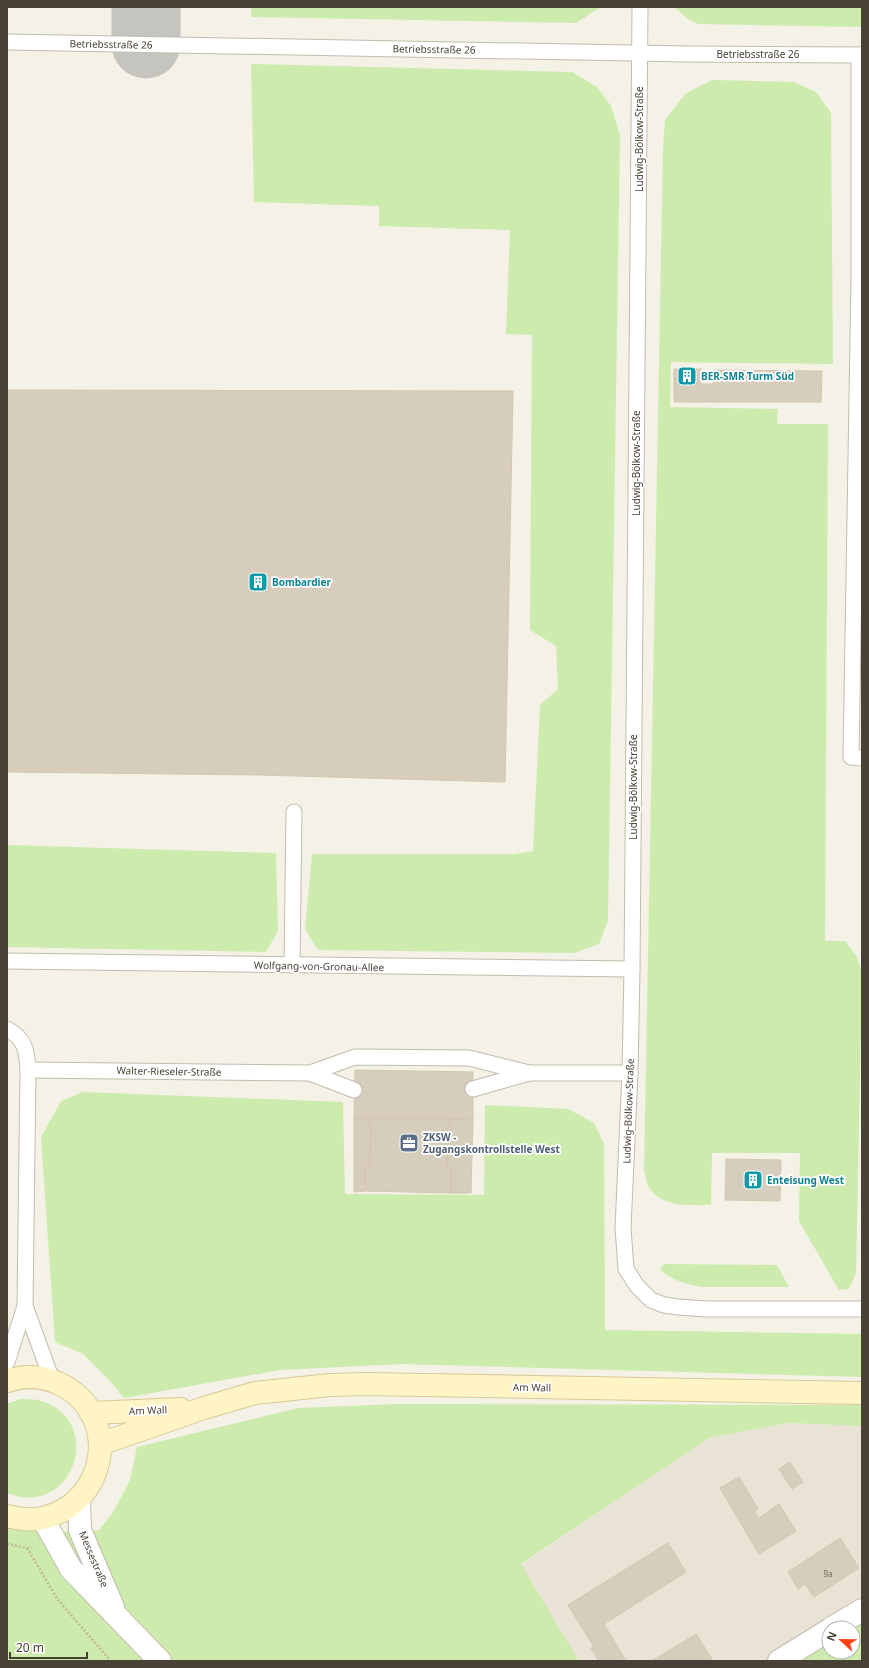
<svg xmlns="http://www.w3.org/2000/svg" width="869" height="1668" viewBox="0 0 869 1668" font-family="'Noto Sans',sans-serif">
<style>
.residential{fill:#e9e3d5}
.green{fill:#ccebad}
.lines{fill:none;stroke-linecap:round;stroke-linejoin:round}
.taxiway{stroke:#c6c4bf;stroke-width:69}
.building{fill:#d7cdbc;stroke:#d2c6ae}
.lane-casing{stroke:#c3bcac;stroke-width:17}
.street-casing{stroke:#c3bcac;stroke-width:24}
.secondary-casing{stroke:#d7c894;stroke-width:24}
.path{stroke:#c3b699;stroke-width:2.5;stroke-dasharray:2 2;stroke-linecap:butt}
.lane{stroke:#fff;stroke-width:15}
.street{stroke:#fff;stroke-width:22}
.secondary{stroke:#fff4c6;stroke-width:22}
.labels{text-anchor:middle;dominant-baseline:central;stroke-width:3.5;stroke-linejoin:round;paint-order:stroke}
.number-label{font-size:8px;fill:#6c6457}
.street-label{font-size:10px;fill:#484135;stroke:#fff}
.culture-label{font-size:10px;font-weight:bold;fill:#0d838f;stroke:#fff;text-anchor:start}
.service-label{font-size:10px;font-weight:bold;fill:#4e5e75;stroke:#fff;text-anchor:start}
</style>
<rect width="100%" height="100%" fill="#f4f1e7"/>
<polygon class="residential" points="788,1423 862,1426 862,1610 779,1661 579,1661 521,1565 709,1438"/>
<g class="green">
<polygon points="251,7 601,7 576,23 251,17"/>
<polygon points="674,7 862,7 862,27 698,24 688,19"/>
<polygon points="251,64 572,72 597,87 611,106 620,135 608,920 599,944 574,953 318,950 305,929 312,854 514,854 533,851 540,705 558,689 556,646 530,630 532,335 506,334 510,230 379,226 379,206 254,202"/>
<path d="M712,80L794,82L816,92L831,113L833,364L671,362L670,407L778,409L777,424H828L825,941H845L857,957L862,974L856,1273L849,1289L839,1290L799,1221L800,1153H712L711,1205C690,1205 661,1208 648,1186C646,1182 646,1175 644,1171L663,148L665,120L686,93Z"/>
<polygon points="7,845 276,853 278,931 266,952 7,947"/>
<polygon points="83,1092 343,1102 345,1194 484,1195 485,1105 568,1109 594,1123 604,1144 605,1330 862,1334 862,1377 402,1364 280,1370 124,1398 109,1380 83,1354 55,1342 41,1137 61,1101"/>
<path d="M664,1264L777,1265L789,1287H701C685,1284 673,1280 660,1270Z"/>
<path d="M20,1399C25,1399 32,1399 38,1400C107,1418 74,1520 7,1493V1404Z"/>
<polygon points="397,1404 862,1405 862,1426 788,1423 709,1438 521,1564 579,1661 7,1661 7,1524 41,1532 99,1530 114,1511 130,1480 137,1447 298,1408"/>
<polygon points="862,1610 862,1661 779,1661 829,1630 829,1652 853,1652 853,1628"/>
</g>
<g class="lines">
<polyline class="taxiway" points="146,44 146,7"/>
</g>
<g class="building">
<rect x="674" y="369" width="27" height="15"/>
<polygon points="713,370 822,371 821,402 674,402 674,384 713,384"/>
<polygon points="7,390 513,391 505,782 261,775 7,772"/>
<polygon points="355,1070 473,1072 473,1120 354,1118"/>
<polygon points="354,1118 365,1118 365,1121 371,1121 370,1165 365,1165 365,1191 354,1192"/>
<polygon points="365,1118 452,1119 452,1122 448,1122 447,1166 451,1166 451,1193 365,1191 365,1165 370,1165 371,1121 365,1121"/>
<polygon points="452,1119 473,1120 471,1193 451,1193 451,1166 447,1166 448,1122 452,1122"/>
<polygon points="726,1159 781,1160 780,1201 725,1200"/>
<polygon points="790,1462 803,1482 792,1489 779,1469"/>
<polygon points="739,1477 758,1509 754,1511 759,1518 779,1504 796,1531 759,1554 720,1488"/>
<polygon points="840,1538 859,1568 814,1597 805,1584 798,1589 788,1572"/>
<polygon points="668,1543 686,1572 604,1624 626,1661 599,1661 591,1648 594,1647 568,1605"/>
<polygon points="696,1634 713,1661 652,1661"/>
</g>
<g class="lines">
<defs>
<g id="lane">
<polyline points="640,7 632,969 630,1073 623,1228 626,1269 637,1286 651,1300 664,1305 678,1307 706,1309 862,1309"/>
<polyline points="7,42 687,54 862,55"/>
<polyline points="859,55 859,279 851,757 862,758"/>
<polyline points="7,961 632,969"/>
<polyline points="292,965 294,812"/>
<path d="M7,1029C25,1038 27,1051 28,1070L25,1306L7,1362"/>
<polyline points="28,1070 310,1073"/>
<polyline points="529,1073 630,1073"/>
<polyline points="354,1090 310,1073 355,1057 469,1058 529,1073 473,1089"/>
<polyline points="25,1306 52,1380"/>
</g>
<g id="street">
<polyline points="79,1499 80,1530 113,1607"/>
<polyline points="43,1519 71,1569 160,1661"/>
<polyline points="832,1628 862,1610"/>
<polyline points="779,1661 829,1630"/>
</g>
<g id="secondary">
<path d="M7,1381C25,1375 43,1376 60,1384C122,1414 108,1503 43,1518C31,1521 19,1519 7,1516"/>
<polyline points="91,1413 181,1409"/>
<polyline points="100,1444 204,1408 255,1393 330,1385 367,1384 862,1393"/>
</g>
</defs>
<use href="#lane" class="lane-casing"/>
<use href="#street" class="street-casing"/>
<use href="#secondary" class="secondary-casing"/>
<g class="path">
<polyline points="7,1544 27,1548 31,1547"/>
<polyline points="27,1548 58,1600 111,1661"/>
</g>
<use href="#lane" class="lane"/>
<use href="#street" class="street"/>
<use href="#secondary" class="secondary"/>
</g>
<defs>
<symbol id="building-square" viewBox="-11 -11 22 22"><rect x="-9" y="-9" width="18" height="18" rx="4" fill="#0f9aa8" stroke="#fff"/><path d="M-4-6H4V6H1V3H-1V6H-4ZM-2.5-4.3h1.7v1.8h-1.7ZM.8-4.3h1.7v1.8H.8ZM-2.5-1h1.7V.8h-1.7ZM.8-1h1.7V.8H.8Z" fill="#fff"/></symbol>
<symbol id="office-square" viewBox="-11 -11 22 22"><rect x="-9" y="-9" width="18" height="18" rx="4" fill="#5c6f8a" stroke="#fff"/><path d="M-6-3h4V-5.5h4V-3h4V5H-6ZM-1-4.5V-3h2v-1.5ZM-6 0V1H6V0Z" fill="#fff"/></symbol>
</defs>
<g fill-rule="evenodd">
<use href="#building-square" x="676" y="365" width="22" height="22"/>
<use href="#building-square" x="247" y="571" width="22" height="22"/>
<use href="#office-square" x="398" y="1132" width="22" height="22"/>
<use href="#building-square" x="742" y="1169" width="22" height="22"/>
</g>
<g class="labels">
<g class="number-label">
<text x="828" y="1573">9a</text>
</g>
<g class="street-label">
<text transform="translate(111 44) rotate(1)">Betriebsstraße 26</text>
<text transform="translate(434 49) rotate(1)">Betriebsstraße 26</text>
<text x="758" y="54">Betriebsstraße 26</text>
<text transform="translate(639 139) rotate(-90)">Ludwig-Bölkow-Straße</text>
<text transform="translate(636 463) rotate(-90)">Ludwig-Bölkow-Straße</text>
<text transform="translate(633 787) rotate(-90)">Ludwig-Bölkow-Straße</text>
<text transform="translate(319 966) rotate(1)">Wolfgang-von-Gronau-Allee</text>
<text transform="translate(169 1071) rotate(1)">Walter-Rieseler-Straße</text>
<text transform="translate(628 1111) rotate(-88)">Ludwig-Bölkow-Straße</text>
<text transform="translate(532 1387) rotate(1)">Am Wall</text>
<text transform="translate(148 1410) rotate(-2)">Am Wall</text>
<text transform="translate(94 1559) rotate(67)">Messestraße</text>
</g>
<g class="culture-label">
<text x="701" y="376">BER-SMR Turm Süd</text>
<text x="272" y="582">Bombardier</text>
<text x="767" y="1180">Enteisung West</text>
</g>
<g class="service-label">
<text x="423" y="1137">ZKSW -<tspan x="423" dy="12">Zugangskontrollstelle West</tspan></text>
</g>
</g>
<rect width="869" height="1668" fill="none" stroke="#484135" stroke-width="16"/>
<g transform="translate(841 1640) rotate(292)"><circle r="19" fill="#ffffff" stroke="#b6b3ae"/>
<path d="M0-3L7 15L0 10L-7 15Z" fill="#ff4113"/>
<text y="-6" font-size="11" font-weight="bold" text-anchor="middle" fill="#484135">N</text>
</g>
<path d="M10 1652v6h77v-6" fill="none" stroke="#484135" stroke-width="2"/>
<text x="16" y="1652" font-size="12" fill="#484135" stroke="#ffffff" stroke-width="3" paint-order="stroke">20 m</text>
</svg>
